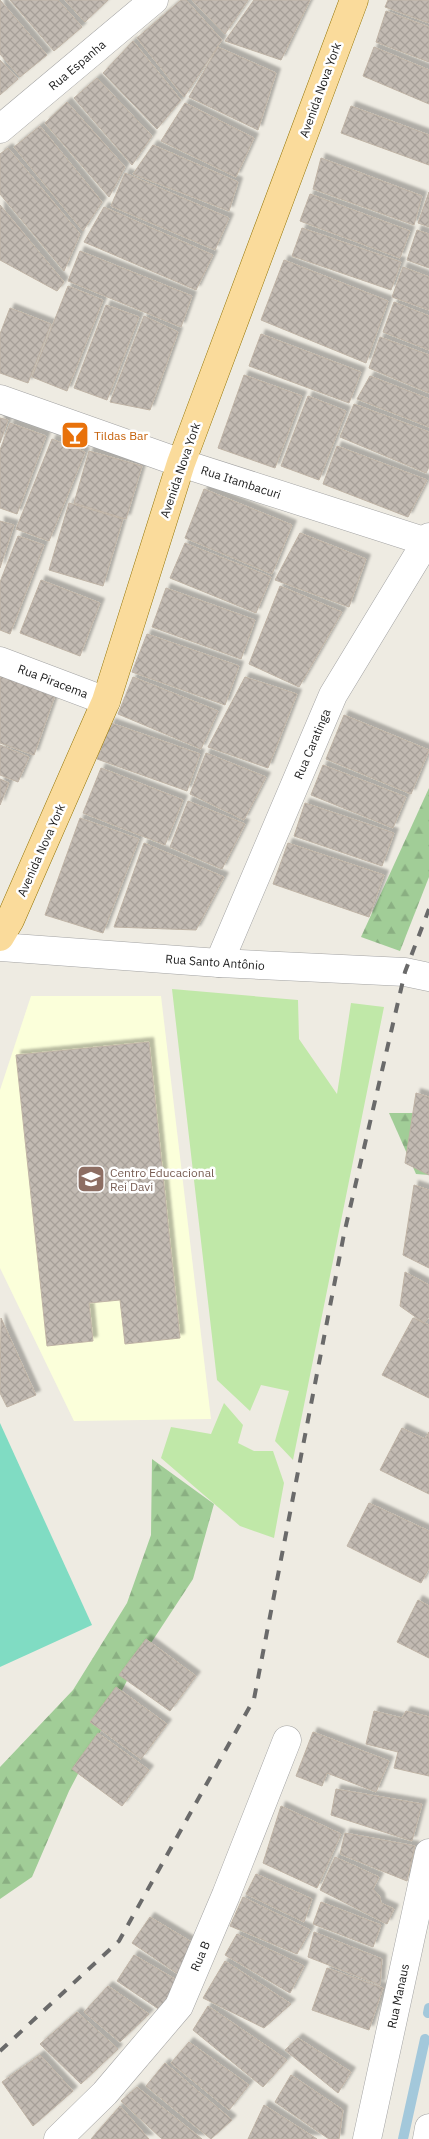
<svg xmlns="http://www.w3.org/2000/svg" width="429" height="2139" viewBox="0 0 429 2139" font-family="'IBM Plex Sans',sans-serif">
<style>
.education{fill:#fbffda}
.grass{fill:#c0e8a8}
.forest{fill:url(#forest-firs)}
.pitch{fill:#80dcc3}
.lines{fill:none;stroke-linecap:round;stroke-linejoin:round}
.stream{stroke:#a3c8db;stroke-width:10}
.building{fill:url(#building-cross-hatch);stroke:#bfb3a5;filter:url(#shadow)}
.minor-casing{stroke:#a3a3a3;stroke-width:29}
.major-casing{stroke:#937302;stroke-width:29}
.minor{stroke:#fff;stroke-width:28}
.major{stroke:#fadb9b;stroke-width:28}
.rail{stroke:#6a6a6a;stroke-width:4;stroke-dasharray:10 10;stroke-linecap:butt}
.labels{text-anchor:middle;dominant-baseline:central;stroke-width:5;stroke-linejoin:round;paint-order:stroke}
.street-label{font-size:12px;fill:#1c1c1c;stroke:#fff}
.food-label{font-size:12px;fill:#c56008;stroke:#fff;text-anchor:start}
.education-label{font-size:12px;fill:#785e54;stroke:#fff;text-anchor:start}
</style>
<defs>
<pattern id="forest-firs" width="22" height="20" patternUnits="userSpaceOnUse" patternTransform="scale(1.25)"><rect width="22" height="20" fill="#a1cd97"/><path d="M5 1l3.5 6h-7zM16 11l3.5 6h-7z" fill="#8aaf82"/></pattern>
<pattern id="building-cross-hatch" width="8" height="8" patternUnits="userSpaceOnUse" patternTransform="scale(1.25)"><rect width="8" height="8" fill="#c2bab2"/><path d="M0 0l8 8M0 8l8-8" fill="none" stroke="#a69f98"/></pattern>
<filter id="shadow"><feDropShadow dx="4.5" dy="-4.5" stdDeviation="1" flood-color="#0004"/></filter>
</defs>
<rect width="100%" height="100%" fill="#eeebe2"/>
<polygon class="education" points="31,996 161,996 211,1419 74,1421 0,1268 0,1090"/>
<g class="grass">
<polygon points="172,989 298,1000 299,1039 337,1094 351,1003 384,1007 293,1460 275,1441 289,1391 261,1385 250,1411 217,1380"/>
<polygon points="224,1403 243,1425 238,1443 254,1451 273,1451 284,1483 274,1538 240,1526 161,1458 171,1427 211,1434"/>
</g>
<g class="forest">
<polygon points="429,788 429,877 400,951 361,937"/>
<polygon points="389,1113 429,1113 429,1175 416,1174"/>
<polygon points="152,1459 214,1504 193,1579 130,1675 69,1791 32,1877 0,1899 0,1767 73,1690 127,1603 151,1535"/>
</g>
<polygon class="pitch" points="0,1423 92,1625 0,1667"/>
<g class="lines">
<g class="stream">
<polyline points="428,2013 429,2008"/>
<polyline points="403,2139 425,2039"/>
</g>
</g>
<g class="building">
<polygon points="0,0 47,55 20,77 0,54"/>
<polygon points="10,0 58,0 82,27 54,51"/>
<polygon points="65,0 108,0 85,22"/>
<polygon points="181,0 186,0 222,40 184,97 137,38"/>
<polygon points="192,0 248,0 225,34"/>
<polygon points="254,0 310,0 281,60 225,41"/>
<polygon points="388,0 429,0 429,23 385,7"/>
<polygon points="386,11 429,27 429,62 376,42"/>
<polygon points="133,41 181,100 157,129 103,73"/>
<polygon points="218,47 276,73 258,130 189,97"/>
<polygon points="374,47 429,70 429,104 363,76"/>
<polygon points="0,60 18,79 0,95"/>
<polygon points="97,78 152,136 132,165 74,98"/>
<polygon points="67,102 125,167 109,197 45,123"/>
<polygon points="185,103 254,138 236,177 161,141"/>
<polygon points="351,106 429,135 429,165 341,133"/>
<polygon points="40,126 102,202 83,231 14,147"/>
<polygon points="153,145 238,182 229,211 133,174"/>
<polygon points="8,148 80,234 64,271 0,194 0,154"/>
<polygon points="321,158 422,196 414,225 313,189"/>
<polygon points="125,173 229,218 215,250 111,206"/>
<polygon points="429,192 429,227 418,223"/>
<polygon points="310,194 410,231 400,258 300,221"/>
<polygon points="0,205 64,282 57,291 0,260"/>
<polygon points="104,207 213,255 196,290 84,242"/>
<polygon points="302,228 401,262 391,290 292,256"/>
<polygon points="417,230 429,234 429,268 407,260"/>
<polygon points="80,251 192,296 181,327 68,281"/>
<polygon points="284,260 388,301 366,363 261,320"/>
<polygon points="403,267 429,277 429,310 392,297"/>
<polygon points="68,286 103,300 67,391 32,377"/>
<polygon points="394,302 429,316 429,350 383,332"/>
<polygon points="106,305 139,317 107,400 74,388"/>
<polygon points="10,308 51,324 28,383 0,373 0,334"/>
<polygon points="144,316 178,332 150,410 110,402"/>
<polygon points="261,334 361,372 349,403 249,366"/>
<polygon points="380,337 429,355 429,393 369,368"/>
<polygon points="244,375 302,396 275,468 218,448"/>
<polygon points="370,376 429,399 429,427 357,399"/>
<polygon points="308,396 346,411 319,480 281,466"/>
<polygon points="354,404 429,432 429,467 426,473 340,437"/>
<polygon points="0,418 8,420 0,443"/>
<polygon points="10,423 46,436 17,514 0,508 0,450"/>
<polygon points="52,439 85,452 49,541 16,529"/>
<polygon points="337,446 427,480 408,517 323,484"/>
<polygon points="89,451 142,466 126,519 74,503"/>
<polygon points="204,489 292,525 272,574 185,538"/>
<polygon points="69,503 123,519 103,586 49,570"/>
<polygon points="0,521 14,525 0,568"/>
<polygon points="300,533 366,559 349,607 275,580"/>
<polygon points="18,536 44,545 10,634 0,630 0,582"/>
<polygon points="185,543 271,577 256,613 170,578"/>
<polygon points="41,580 100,603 80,656 20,633"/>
<polygon points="280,586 342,612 299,687 249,664"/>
<polygon points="166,588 255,620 241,659 152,627"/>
<polygon points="147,634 239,666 225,705 132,672"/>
<polygon points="2,671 57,690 34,755 0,743 0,677"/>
<polygon points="133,677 218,711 201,749 118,714"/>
<polygon points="245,677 297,694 268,768 208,747"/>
<polygon points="344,715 429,750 411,794 326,759"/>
<polygon points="111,723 200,754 187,791 97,759"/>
<polygon points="0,745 29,757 18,782 0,775"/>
<polygon points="206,753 266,777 244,820 190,794"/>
<polygon points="323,765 406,797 393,828 311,795"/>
<polygon points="101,768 183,800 165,845 83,813"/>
<polygon points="0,779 9,783 0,805"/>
<polygon points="188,801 245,824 222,869 170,847"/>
<polygon points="305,803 394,833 382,866 294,836"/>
<polygon points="80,818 139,839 103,933 45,915"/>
<polygon points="144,843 224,877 196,930 114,927"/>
<polygon points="288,843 384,875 369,917 273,884"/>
<polygon points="149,1042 180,1338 125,1344 120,1300 89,1303 93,1341 47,1346 16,1055"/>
<polygon points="416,1093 429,1097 429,1175 405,1163"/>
<polygon points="414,1185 429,1190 429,1268 403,1255"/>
<polygon points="405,1272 429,1285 429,1317 424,1323 400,1306"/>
<polygon points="1,1318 36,1395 7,1407 0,1393"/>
<polygon points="413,1318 429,1325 429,1398 382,1375"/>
<polygon points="402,1428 425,1439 429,1432 429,1494 380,1470"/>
<polygon points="369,1503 429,1531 429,1568 421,1583 347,1546"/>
<polygon points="418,1600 429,1606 429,1658 397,1642"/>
<polygon points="146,1639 196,1676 170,1711 119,1675"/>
<polygon points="116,1687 167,1724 141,1759 90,1722"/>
<polygon points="374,1711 402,1718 406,1711 429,1717 429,1776 394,1768 398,1752 366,1744"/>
<polygon points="313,1732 389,1761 376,1792 327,1773 322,1786 296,1776"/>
<polygon points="98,1733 149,1770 122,1806 72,1769"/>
<polygon points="336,1789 422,1804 412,1841 331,1815"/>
<polygon points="281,1806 341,1834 317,1888 263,1863"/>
<polygon points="345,1833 415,1846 407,1881 340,1854"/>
<polygon points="335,1857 379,1877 373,1889 380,1897 381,1903 394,1909 387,1924 320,1890"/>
<polygon points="256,1874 312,1899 304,1922 246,1894"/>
<polygon points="243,1897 310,1930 297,1954 230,1926"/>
<polygon points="321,1902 381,1925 373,1947 313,1924"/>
<polygon points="150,1917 195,1944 178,1974 132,1943"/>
<polygon points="314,1932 382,1959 380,1985 308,1957"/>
<polygon points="237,1934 304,1966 290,1993 225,1955"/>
<polygon points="134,1955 180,1982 163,2012 117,1981"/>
<polygon points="225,1961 291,2004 264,2028 203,1998"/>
<polygon points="327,1968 383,1988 369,2030 312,2010"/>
<polygon points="108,1986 149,2014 120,2042 84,2012"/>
<polygon points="208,2006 287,2060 263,2087 193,2030"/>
<polygon points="77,2012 118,2049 81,2084 40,2044"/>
<polygon points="298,2038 351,2072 338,2093 285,2050"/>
<polygon points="189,2042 249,2085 229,2110 171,2063"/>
<polygon points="40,2055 73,2091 33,2126 2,2082"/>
<polygon points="165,2063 232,2120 211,2139 146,2086"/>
<polygon points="291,2075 343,2110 339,2139 329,2139 275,2102"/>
<polygon points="137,2087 202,2139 162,2139 121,2101"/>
<polygon points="264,2105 317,2139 248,2139"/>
<polygon points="120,2106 149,2139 91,2139"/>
</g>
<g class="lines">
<defs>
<g id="minor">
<polyline points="0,129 154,0"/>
<polyline points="0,399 181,463 427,542"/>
<polyline points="0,661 106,701"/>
<polyline points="0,947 219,963 405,972 429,977"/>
<polyline points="219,963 333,695 429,537"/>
<polyline points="58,2139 105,2093 179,2006 226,1895 287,1740"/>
<polyline points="367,2139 429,1853"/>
<polyline points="427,2139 429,2128"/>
</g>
<polyline id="major" points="0,937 10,920 106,701 181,463 354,0"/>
</defs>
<use href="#minor" class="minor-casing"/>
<use href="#major" class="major-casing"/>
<use href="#minor" class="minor"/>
<use href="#major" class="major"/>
<polyline class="rail" points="0,2051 119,1941 254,1699 344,1234 405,972 429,909"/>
</g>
<defs>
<symbol id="bar-square" viewBox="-11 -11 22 22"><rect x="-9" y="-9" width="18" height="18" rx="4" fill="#e8710a" stroke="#fff"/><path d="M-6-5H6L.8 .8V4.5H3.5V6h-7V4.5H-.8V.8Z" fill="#fff"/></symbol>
<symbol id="school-square" viewBox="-11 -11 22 22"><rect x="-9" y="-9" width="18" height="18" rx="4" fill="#8d6e63" stroke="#fff"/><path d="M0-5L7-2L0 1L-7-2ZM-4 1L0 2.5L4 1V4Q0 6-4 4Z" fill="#fff"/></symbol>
</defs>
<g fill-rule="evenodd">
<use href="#bar-square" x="59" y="419" width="32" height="32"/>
<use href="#school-square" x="75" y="1163" width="32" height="32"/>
</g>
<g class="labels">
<g class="street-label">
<text transform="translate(77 65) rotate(-40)">Rua Espanha</text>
<text transform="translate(320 90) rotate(-70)">Avenida Nova York</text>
<text transform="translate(180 470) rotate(-71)">Avenida Nova York</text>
<text transform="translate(241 482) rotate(18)">Rua Itambacuri</text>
<text transform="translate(53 681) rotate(21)">Rua Piracema</text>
<text transform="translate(312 744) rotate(-67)">Rua Caratinga</text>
<text transform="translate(41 850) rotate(-66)">Avenida Nova York</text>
<text transform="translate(215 962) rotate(4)">Rua Santo Antônio</text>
<text transform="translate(200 1956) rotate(-67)">Rua B</text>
<text transform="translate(398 1996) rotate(-78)">Rua Manaus</text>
</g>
<g class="food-label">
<text x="94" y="435">Tildas Bar</text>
</g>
<g class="education-label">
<text x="110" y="1172">Centro Educacional<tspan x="110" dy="14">Rei Davi</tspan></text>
</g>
</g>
</svg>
